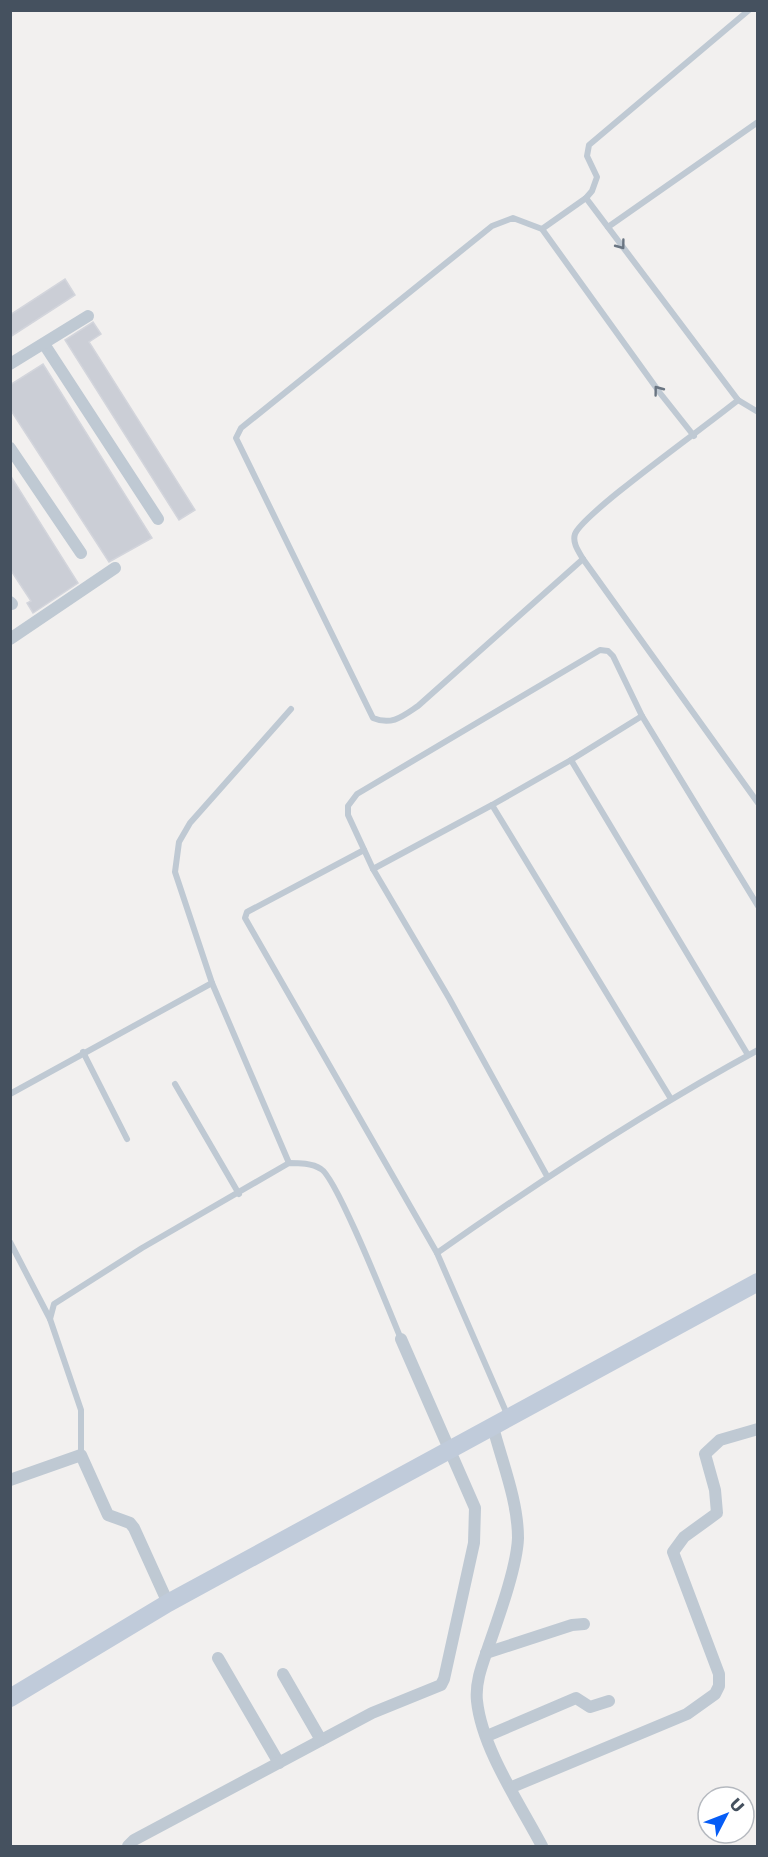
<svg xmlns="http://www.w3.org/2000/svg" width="768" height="1857" viewBox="0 0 768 1857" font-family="'DejaVu Sans',sans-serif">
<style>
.building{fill:#cbced6;stroke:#d3d5dc;stroke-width:1.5}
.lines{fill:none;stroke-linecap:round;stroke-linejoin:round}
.lane{stroke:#bfc9d3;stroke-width:6}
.street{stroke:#bfc9d3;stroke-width:12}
.secondary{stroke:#c0cbda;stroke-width:18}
.oneway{stroke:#6a7582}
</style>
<rect width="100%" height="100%" fill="#f2f0ef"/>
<g class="building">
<polygon points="65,279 75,295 10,337 10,315"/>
<polygon points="93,322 101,334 89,342 195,510 179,520 65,340"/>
<polygon points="43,364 152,538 109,562 10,409 10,385"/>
<polygon points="10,475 78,583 33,613 27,603 31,601 10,569"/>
</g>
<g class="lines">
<g class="lane">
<polyline points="586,198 738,400 758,412"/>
<polyline points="608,227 758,122"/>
<polyline points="542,229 586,198 592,191 597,177 587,156 589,145 749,10"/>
<path d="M694,436L660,393L542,229L513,218L492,226L241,428L236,438L373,718C392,726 403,716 418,706L583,559C579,552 572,543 575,534C583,513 712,422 738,400"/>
<polyline points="583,559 758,803"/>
<polyline points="571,760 642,716 758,906"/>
<polyline points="492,805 571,760 748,1055"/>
<polyline points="364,850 247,912 245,918 437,1253 507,1414"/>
<polyline points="373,869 492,805 671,1099"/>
<polyline points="83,1052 127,1139"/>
<polyline points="175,1084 239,1194"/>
<polyline points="10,1094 212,983"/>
<polyline points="289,1163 212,983 175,872 179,842 190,823 291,709"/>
<polyline points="547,1176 449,998 373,869 348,815 348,806 357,794 600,650 608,651 613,656 642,716"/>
<polyline points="10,1242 50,1319"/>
<path d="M437,1253C541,1180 646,1111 758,1050"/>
<path d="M81,1455V1410L50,1319L54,1304L142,1248L289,1163C299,1163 312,1163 321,1169C337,1178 390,1313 401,1339"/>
</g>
<g class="street">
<polyline points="44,344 158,519"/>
<polyline points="10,364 88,316"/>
<polyline points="10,448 81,553"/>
<polyline points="10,602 12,604"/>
<polyline points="10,639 115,568"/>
<path d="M493,1427C502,1462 518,1501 518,1538C517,1567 498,1619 488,1648C482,1665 475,1683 477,1701C482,1749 520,1804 542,1846"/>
<polyline points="10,1480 81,1455 108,1515 130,1523 134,1528 168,1603"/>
<polyline points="486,1653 572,1625 584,1624"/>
<polyline points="218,1658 279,1763"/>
<polyline points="283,1674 321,1740"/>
<polyline points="487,1736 576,1698 590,1707 609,1701"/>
<polyline points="512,1787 687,1714 715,1694 719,1686 719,1674 673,1552 684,1537 717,1513 715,1490 705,1454 720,1440 758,1429"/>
<polyline points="128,1846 134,1840 372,1713 441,1685 444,1679 474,1543 475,1508 401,1339"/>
</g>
<polyline class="secondary" points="10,1698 168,1603 758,1282"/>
</g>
<defs><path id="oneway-chevron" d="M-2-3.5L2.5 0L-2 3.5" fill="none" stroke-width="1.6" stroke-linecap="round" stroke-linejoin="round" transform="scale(1.5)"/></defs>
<g class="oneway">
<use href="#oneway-chevron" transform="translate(621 245) rotate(53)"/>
<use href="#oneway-chevron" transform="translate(658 390) rotate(-127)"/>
</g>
<rect width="768" height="1857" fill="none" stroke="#45515f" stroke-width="24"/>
<g transform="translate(726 1815) rotate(48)"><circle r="28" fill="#ffffff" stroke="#b5b9bf" stroke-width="1.5"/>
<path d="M0-4.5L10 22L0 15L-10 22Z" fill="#065df6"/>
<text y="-9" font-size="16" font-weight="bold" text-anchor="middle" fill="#45515f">U</text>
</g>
</svg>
